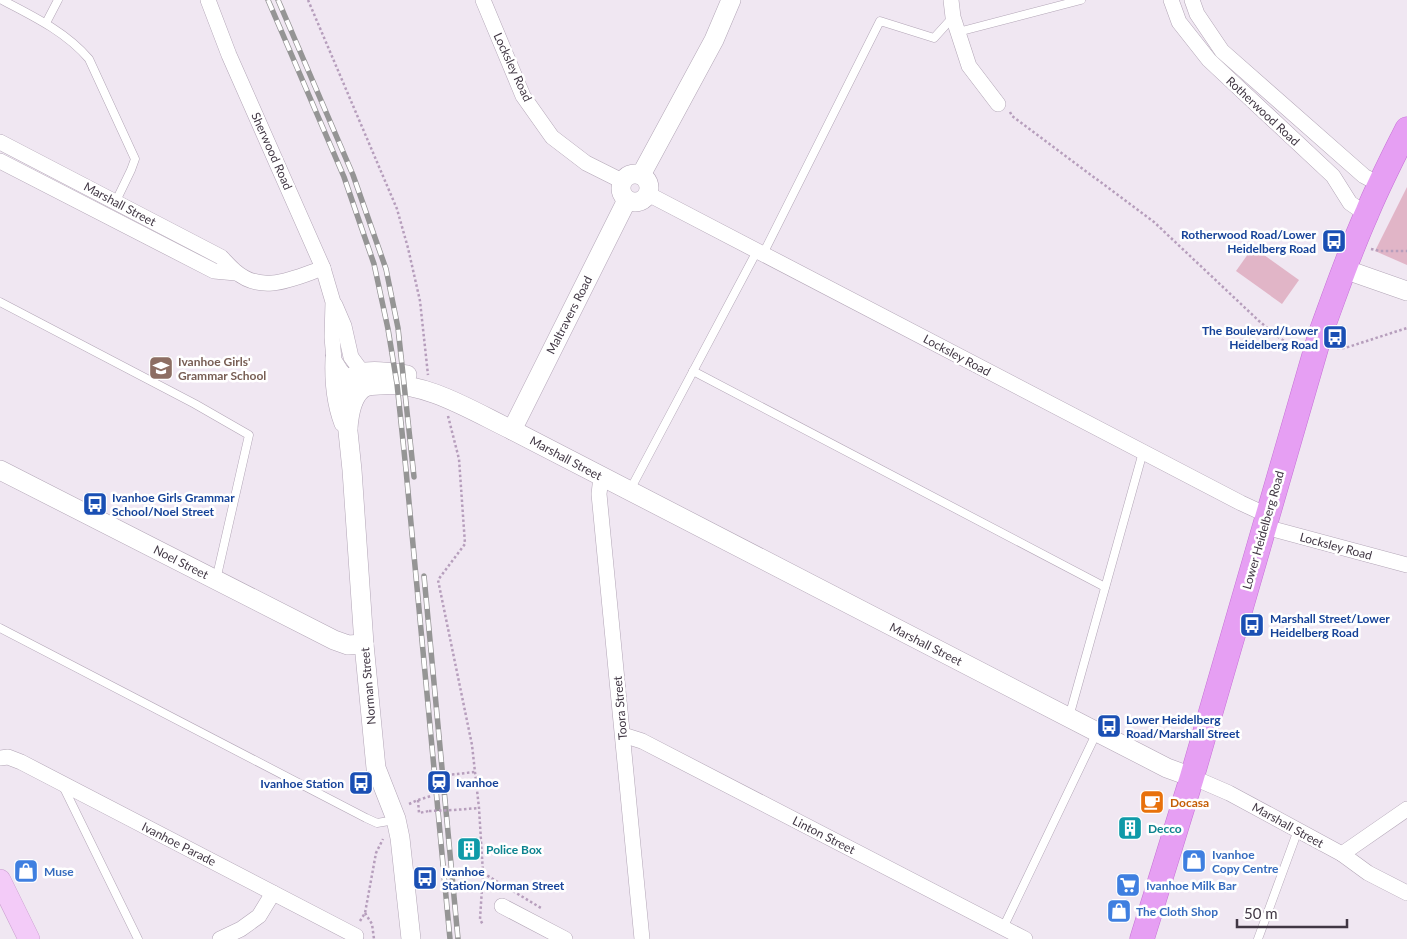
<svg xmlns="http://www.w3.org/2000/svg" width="1407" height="939" viewBox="0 0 1407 939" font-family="Lato,sans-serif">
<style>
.green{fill:#e1b5c7}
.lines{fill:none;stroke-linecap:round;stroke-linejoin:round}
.service-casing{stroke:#b2a5b6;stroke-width:9}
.minor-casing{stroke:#b2a5b6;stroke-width:16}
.tertiary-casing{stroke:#b2a5b6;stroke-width:20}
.secondary-casing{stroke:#c99ecf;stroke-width:22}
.primary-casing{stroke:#c571d6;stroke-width:25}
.path{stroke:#b69ebc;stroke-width:2.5;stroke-dasharray:2.5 2.5;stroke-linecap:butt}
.service{stroke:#fff;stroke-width:8}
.minor{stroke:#fff;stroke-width:15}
.tertiary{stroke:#fff;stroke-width:19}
.secondary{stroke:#f3cbf8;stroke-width:21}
.primary{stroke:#e69ff3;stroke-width:24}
.rail-casing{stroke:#959595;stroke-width:5.5}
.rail{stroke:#fff;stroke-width:4;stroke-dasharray:11;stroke-linecap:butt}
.path-bridge{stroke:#b69ebc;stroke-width:2.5;stroke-dasharray:2.5 2.5;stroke-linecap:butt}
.labels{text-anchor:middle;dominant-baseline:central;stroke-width:5;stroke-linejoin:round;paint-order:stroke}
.street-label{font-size:12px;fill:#413744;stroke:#fff}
.transit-label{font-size:12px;font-weight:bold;fill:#164399;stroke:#fff;text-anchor:start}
.education-label{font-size:12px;font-weight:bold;fill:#785e54;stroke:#fff;text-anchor:start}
.food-label{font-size:12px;font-weight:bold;fill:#c56008;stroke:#fff;text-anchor:start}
.culture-label{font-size:12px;font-weight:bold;fill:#0d838f;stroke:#fff;text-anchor:start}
.shop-label{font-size:12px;font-weight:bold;fill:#366cbe;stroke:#fff;text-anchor:start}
</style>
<rect width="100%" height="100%" fill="#f0e7f2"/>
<g class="green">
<polygon points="1407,187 1407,265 1375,251"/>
<polygon points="1253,247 1299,280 1282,304 1236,271"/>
</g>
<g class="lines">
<defs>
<g id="service">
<path d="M2,0C33,16 66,32 89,59L135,159L131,170L116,201"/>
<polyline points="46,23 58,0"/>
<polyline points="958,32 1081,0"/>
<polyline points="763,254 880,21 934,38 953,17"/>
<polyline points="0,302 195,404 249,435 216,580"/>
<polyline points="693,371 1105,587"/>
<polyline points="630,490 757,251"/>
<polyline points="0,628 366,818 377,823 395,820"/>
<polyline points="1069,717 1143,452"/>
<polyline points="63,786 138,939"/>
<polyline points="1003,928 1097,732"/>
<polyline points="1258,939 1298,830"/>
</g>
<g id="minor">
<polyline points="208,0 229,55 323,268 333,302 332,337 334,360 341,371 350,380"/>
<polyline points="483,0 523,96 552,137 586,163 622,181"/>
<polyline points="951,0 953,17 969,66 998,104"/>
<polyline points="1171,0 1179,22 1209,60 1333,176 1350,203 1366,214"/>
<polyline points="1192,0 1197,14 1222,51 1364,176 1379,184"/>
<path d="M0,142L221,257C226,262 230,267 235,271C262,295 294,278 323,268"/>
<polyline points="0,161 214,271 236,273"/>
<polyline points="648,194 1241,503 1267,515"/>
<polyline points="335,305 344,326 351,357 362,372"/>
<path d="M333,358C332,381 334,403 342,424"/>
<polyline points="601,477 599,494 642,939"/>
<polyline points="1265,527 1407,565"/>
<polyline points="623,735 642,741 1025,939"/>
<polyline points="0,758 8,757 21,762 356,936"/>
<polyline points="1192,777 1229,793 1342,854 1368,873 1407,893"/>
<polyline points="1342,854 1407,809"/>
<polyline points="502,906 565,939"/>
<polyline points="220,939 241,929 259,916 273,893"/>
</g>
<g id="tertiary">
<circle cx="635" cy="188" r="14"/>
<polyline points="641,175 714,40 731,0"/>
<polyline points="1344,269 1407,291"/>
<path d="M407,375C387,372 348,363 344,393L352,470L364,644L376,768L396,819L400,838L411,939"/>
<path d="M348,428C349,415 351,398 362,389C367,385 374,385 380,385C424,380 474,412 512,430L1097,732L1167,768L1192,777"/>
<polyline points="512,430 627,200"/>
<polyline points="0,470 334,640 348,645 364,644"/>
</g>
<polyline id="secondary" points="0,880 29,939"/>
<path id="primary" d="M1142,939L1192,777L1320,335C1335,294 1349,253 1367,213C1379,184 1393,157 1407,129"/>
</defs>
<use href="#service" class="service-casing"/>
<use href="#minor" class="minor-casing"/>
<use href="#tertiary" class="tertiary-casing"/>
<use href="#secondary" class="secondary-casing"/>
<use href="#primary" class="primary-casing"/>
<g class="path">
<polyline points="308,0 397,209 408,248 420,301 428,375"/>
<polyline points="1010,112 1012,116 1154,222 1259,321 1281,339 1296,348"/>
<polyline points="1371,249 1380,251 1407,251"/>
<polyline points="1337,348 1345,348 1407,328"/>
<polyline points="448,416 459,459 465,544 438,580 472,745 479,808 483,873 480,919 483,925"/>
<polyline points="447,775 475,772"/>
<polyline points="418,800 419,813 429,811"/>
<polyline points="409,804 418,800 431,796"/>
<polyline points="454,810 479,808"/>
<polyline points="465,842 481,841"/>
<polyline points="483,873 541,908"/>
<polyline points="365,913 372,924 374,939"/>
<polyline points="360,921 365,913 376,853 383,839"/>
</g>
<use href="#service" class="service"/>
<use href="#minor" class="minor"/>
<use href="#tertiary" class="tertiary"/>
<use href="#secondary" class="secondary"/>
<use href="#primary" class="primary"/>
<defs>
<g id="rail">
<polyline points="268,0 344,177 374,264 388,329 397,384 406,470 450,939"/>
<polyline points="278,0 353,175 386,269 398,328 414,477"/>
<polyline points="424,576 458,939"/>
</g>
</defs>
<use href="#rail" class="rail-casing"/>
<use href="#rail" class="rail"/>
<polyline class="path-bridge" points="429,811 454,810"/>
</g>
<defs>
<symbol id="bus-square" viewBox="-11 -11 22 22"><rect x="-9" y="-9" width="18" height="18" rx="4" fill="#1a4fb4" stroke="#fff"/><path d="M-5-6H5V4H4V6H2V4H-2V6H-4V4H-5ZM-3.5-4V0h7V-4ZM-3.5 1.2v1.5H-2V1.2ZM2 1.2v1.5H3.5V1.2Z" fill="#fff"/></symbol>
<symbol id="school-square" viewBox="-11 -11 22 22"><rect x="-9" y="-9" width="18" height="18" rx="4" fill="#8d6e63" stroke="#fff"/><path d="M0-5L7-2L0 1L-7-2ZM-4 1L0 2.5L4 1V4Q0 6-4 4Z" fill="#fff"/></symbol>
<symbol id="station-square" viewBox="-11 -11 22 22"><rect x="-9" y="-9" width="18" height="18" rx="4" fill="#1a4fb4" stroke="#fff"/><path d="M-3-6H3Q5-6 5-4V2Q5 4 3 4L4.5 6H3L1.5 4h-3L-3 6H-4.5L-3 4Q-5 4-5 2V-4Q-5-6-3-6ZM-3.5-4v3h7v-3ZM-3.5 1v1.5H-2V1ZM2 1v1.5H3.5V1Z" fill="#fff"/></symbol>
<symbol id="cafe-square" viewBox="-11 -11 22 22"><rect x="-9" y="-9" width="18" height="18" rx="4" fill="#e8710a" stroke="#fff"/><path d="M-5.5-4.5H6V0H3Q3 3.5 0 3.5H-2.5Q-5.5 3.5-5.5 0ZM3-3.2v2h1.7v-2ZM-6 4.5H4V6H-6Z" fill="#fff"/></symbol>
<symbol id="building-square" viewBox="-11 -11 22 22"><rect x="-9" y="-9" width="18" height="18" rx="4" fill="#0f9aa8" stroke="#fff"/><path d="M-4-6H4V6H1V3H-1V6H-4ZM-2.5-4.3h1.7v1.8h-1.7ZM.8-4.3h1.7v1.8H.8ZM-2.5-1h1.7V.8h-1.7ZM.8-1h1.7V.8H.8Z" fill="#fff"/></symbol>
<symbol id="shop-square" viewBox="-11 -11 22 22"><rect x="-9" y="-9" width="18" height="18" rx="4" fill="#3f7fe0" stroke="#fff"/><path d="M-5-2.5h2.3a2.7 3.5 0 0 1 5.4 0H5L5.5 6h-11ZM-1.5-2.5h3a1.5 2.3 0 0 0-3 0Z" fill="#fff"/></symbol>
<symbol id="supermarket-square" viewBox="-11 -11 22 22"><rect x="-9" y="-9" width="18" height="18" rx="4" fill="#3f7fe0" stroke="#fff"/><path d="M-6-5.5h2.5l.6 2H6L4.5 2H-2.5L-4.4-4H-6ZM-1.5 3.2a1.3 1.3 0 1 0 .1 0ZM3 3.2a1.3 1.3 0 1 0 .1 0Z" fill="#fff"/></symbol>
</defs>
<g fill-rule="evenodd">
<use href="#bus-square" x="1320" y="227" width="28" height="28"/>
<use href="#bus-square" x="1321" y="323" width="28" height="28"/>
<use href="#school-square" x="147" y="354" width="28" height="28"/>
<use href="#bus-square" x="81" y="490" width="28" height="28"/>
<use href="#bus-square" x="1238" y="611" width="28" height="28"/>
<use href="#bus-square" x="1095" y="712" width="28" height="28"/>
<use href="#station-square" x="425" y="768" width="28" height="28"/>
<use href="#bus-square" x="347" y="769" width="28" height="28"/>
<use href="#cafe-square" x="1138" y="788" width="28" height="28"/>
<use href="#building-square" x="1116" y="814" width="28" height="28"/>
<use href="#building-square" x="455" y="835" width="28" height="28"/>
<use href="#shop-square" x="1180" y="847" width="28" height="28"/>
<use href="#shop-square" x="12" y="857" width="28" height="28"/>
<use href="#bus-square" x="411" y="864" width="28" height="28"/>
<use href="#supermarket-square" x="1114" y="871" width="28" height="28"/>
<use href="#shop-square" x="1105" y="897" width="28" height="28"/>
</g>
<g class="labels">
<g class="street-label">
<text transform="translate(513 67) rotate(65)">Locksley Road</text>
<text transform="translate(1263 111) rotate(43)">Rotherwood Road</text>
<text transform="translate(272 151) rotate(66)">Sherwood Road</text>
<text transform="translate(120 204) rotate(28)">Marshall Street</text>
<text transform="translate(569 315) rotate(-63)">Maltravers Road</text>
<text transform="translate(957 355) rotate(28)">Locksley Road</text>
<text transform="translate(566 458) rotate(28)">Marshall Street</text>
<text transform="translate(1263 530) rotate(-74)">Lower Heidelberg Road</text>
<text transform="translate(1336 546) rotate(15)">Locksley Road</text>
<text transform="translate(181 562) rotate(27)">Noel Street</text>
<text transform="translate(926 644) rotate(27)">Marshall Street</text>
<text transform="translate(368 686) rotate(-95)">Norman Street</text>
<text transform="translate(620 708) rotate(-95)">Toora Street</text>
<text transform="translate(1288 825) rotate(29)">Marshall Street</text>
<text transform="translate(824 835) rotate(27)">Linton Street</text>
<text transform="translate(179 844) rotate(27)">Ivanhoe Parade</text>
</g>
<g class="transit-label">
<text x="1316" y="234" text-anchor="end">Rotherwood Road/Lower<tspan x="1316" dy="14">Heidelberg Road</tspan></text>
<text x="1318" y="330" text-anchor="end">The Boulevard/Lower<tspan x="1318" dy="14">Heidelberg Road</tspan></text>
<text x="112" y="497">Ivanhoe Girls Grammar<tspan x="112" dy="14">School/Noel Street</tspan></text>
<text x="1270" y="618">Marshall Street/Lower<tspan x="1270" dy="14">Heidelberg Road</tspan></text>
<text x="1126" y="719">Lower Heidelberg<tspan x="1126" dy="14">Road/Marshall Street</tspan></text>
<text x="456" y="782">Ivanhoe</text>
<text x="344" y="783" text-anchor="end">Ivanhoe Station</text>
<text x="442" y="871">Ivanhoe<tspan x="442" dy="14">Station/Norman Street</tspan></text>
</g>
<g class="education-label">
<text x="178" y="361">Ivanhoe Girls'<tspan x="178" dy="14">Grammar School</tspan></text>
</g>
<g class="food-label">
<text x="1170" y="802">Docasa</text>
</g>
<g class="culture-label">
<text x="1148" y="828">Decco</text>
<text x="486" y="849">Police Box</text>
</g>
<g class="shop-label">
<text x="1212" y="854">Ivanhoe<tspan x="1212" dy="14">Copy Centre</tspan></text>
<text x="44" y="871">Muse</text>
<text x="1146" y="885">Ivanhoe Milk Bar</text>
<text x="1136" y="911">The Cloth Shop</text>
</g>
</g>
<path d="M1237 919v8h110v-8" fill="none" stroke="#413744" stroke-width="2.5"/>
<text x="1244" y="919" font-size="15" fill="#413744" stroke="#ffffff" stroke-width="4" paint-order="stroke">50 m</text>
</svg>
